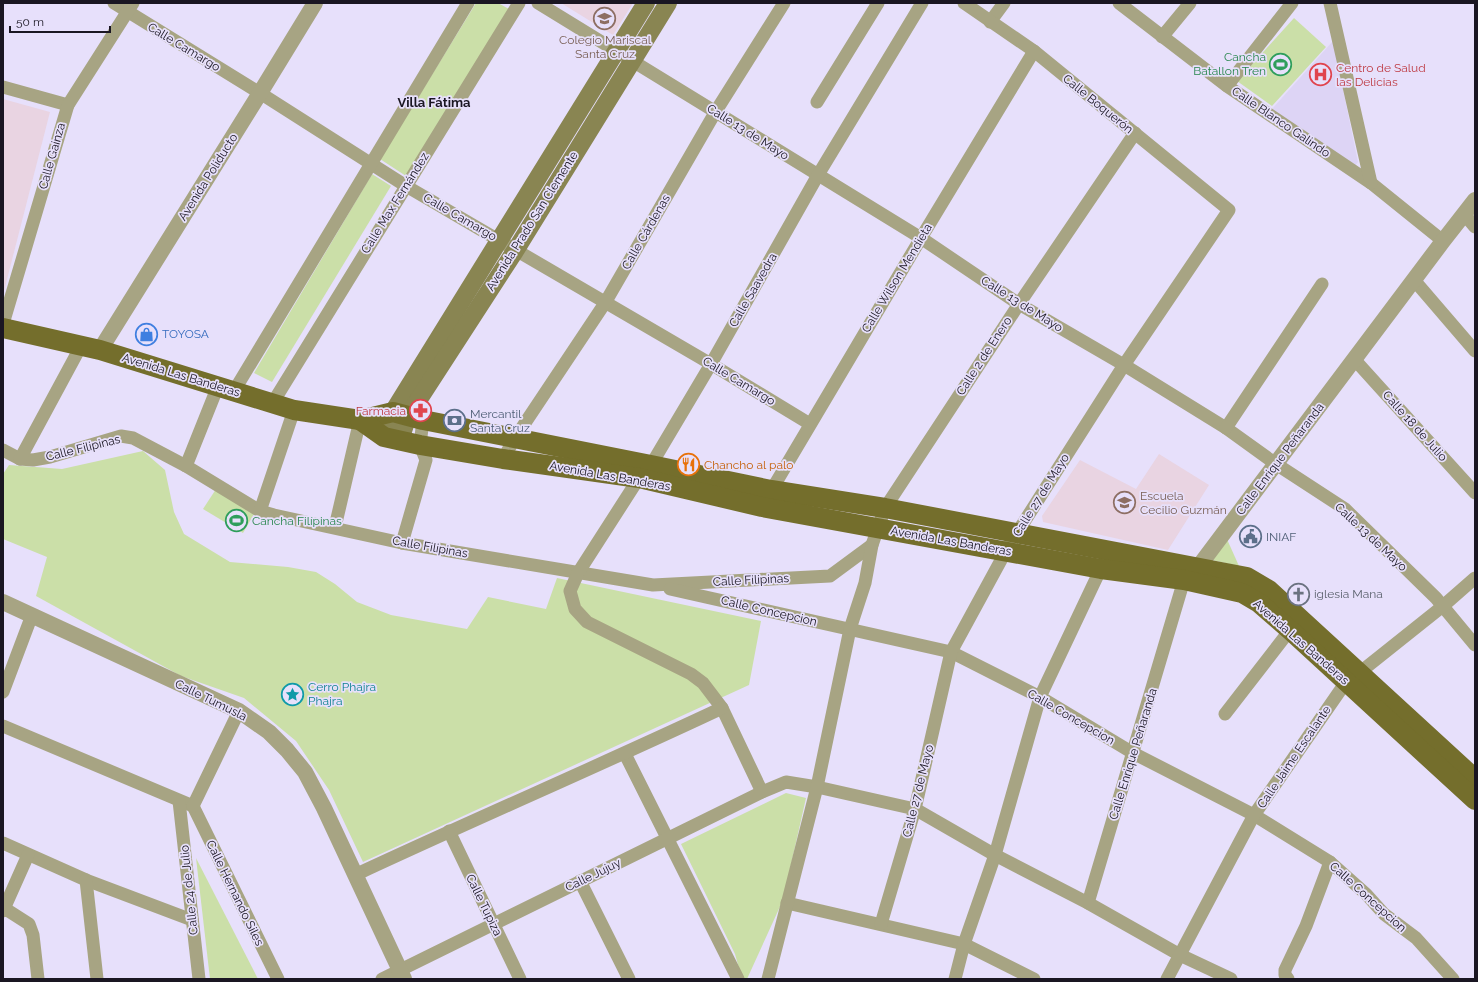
<svg xmlns="http://www.w3.org/2000/svg" width="1478" height="982" viewBox="0 0 1478 982" font-family="Raleway,sans-serif">
<style>
.built{fill:#ddd4f5}
.education{fill:#e9d4e2}
.green{fill:#cbdfa8}
.lines{fill:none;stroke-linecap:round;stroke-linejoin:round}
.minor{stroke:#a7a483;stroke-width:13}
.tertiary{stroke:#a7a483;stroke-width:16}
.secondary{stroke:#898552;stroke-width:18}
.primary{stroke:#746e2c;stroke-width:20}
.labels{text-anchor:middle;dominant-baseline:central;stroke-width:3.5;stroke-linejoin:round;paint-order:stroke}
.education-label{font-size:12px;fill:#785e54;stroke:#e7e0fb}
.street-label{font-size:12px;fill:#1a1622;stroke:#e7e0fb}
.leisure-label{font-size:12px;fill:#27864d;stroke:#e7e0fb;text-anchor:end}
.health-label{font-size:12px;fill:#be3a42;stroke:#e7e0fb;text-anchor:start}
.shop-label{font-size:12px;fill:#366cbe;stroke:#e7e0fb;text-anchor:start}
.service-label{font-size:12px;fill:#4e5e75;stroke:#e7e0fb;text-anchor:start}
.food-label{font-size:12px;fill:#c56008;stroke:#e7e0fb;text-anchor:start}
.worship-label{font-size:12px;fill:#5b616d;stroke:#e7e0fb;text-anchor:start}
.culture-label{font-size:12px;fill:#0d838f;stroke:#e7e0fb;text-anchor:start}
.neighbourhood-label{font-size:13px;font-weight:bold;fill:#1a1622;stroke:#e7e0fb}
</style>
<rect width="100%" height="100%" fill="#e7e0fb"/>
<polygon class="built" points="1333,41 1358,162 1353,168 1272,109"/>
<g class="education">
<polygon points="561,3 633,3 613,35"/>
<polygon points="3,99 50,112 3,295"/>
<polygon points="1159,454 1209,485 1168,550 1043,522 1042,516 1080,460 1136,489"/>
</g>
<g class="green">
<polygon points="476,3 498,3 509,9 406,176 380,159"/>
<polygon points="1294,18 1326,47 1272,106 1237,81"/>
<polygon points="372,174 391,186 272,382 254,373"/>
<polygon points="143,451 165,470 174,512 184,534 230,562 288,567 316,572 335,584 357,602 391,615 467,629 488,597 546,609 557,578 761,621 749,685 363,862 329,790 296,741 244,698 181,676 36,596 47,557 3,539 3,474 9,465 62,469"/>
<polygon points="218,486 257,509 243,533 203,509"/>
<polygon points="1226,537 1239,566 1212,560"/>
<polygon points="786,793 806,798 783,900 747,979 742,979 735,954 681,844"/>
<polygon points="196,858 258,979 210,979"/>
</g>
<g class="lines">
<g class="minor">
<polyline points="114,3 260,93 406,186 711,364 810,424"/>
<polyline points="538,3 921,238 1019,304 1124,365 1226,428 1276,464 1345,509 1436,598 1475,645"/>
<polyline points="1119,3 1227,86 1371,183 1443,241"/>
<polyline points="1330,3 1371,183"/>
<polyline points="990,22 1004,3"/>
<polyline points="1162,37 1190,3"/>
<polyline points="1227,86 1292,3"/>
<polyline points="3,87 68,105"/>
<polyline points="817,102 878,3"/>
<polyline points="1464,214 1475,227"/>
<polyline points="1414,280 1475,351"/>
<polyline points="3,324 68,105 133,3"/>
<polyline points="1355,360 1475,493"/>
<polyline points="234,391 468,3"/>
<polyline points="272,404 519,3"/>
<polyline points="1226,428 1322,284"/>
<polyline points="3,450 20,459 33,460 50,457 121,436 133,438 186,466 260,511 274,515 402,543 653,585 830,576 872,545"/>
<polyline points="20,459 81,346"/>
<polyline points="503,459 515,438 605,303 716,111 784,3"/>
<polyline points="186,466 218,386"/>
<polyline points="768,496 921,238 1034,51"/>
<polyline points="260,511 294,410"/>
<polyline points="335,527 360,420"/>
<polyline points="402,543 426,460 420,445 423,420"/>
<polyline points="670,589 951,652 1040,697 1133,753 1254,815 1330,862 1366,894 1384,914 1416,938 1453,979"/>
<polyline points="3,692 32,615"/>
<polyline points="1225,714 1290,630"/>
<polyline points="3,726 193,806"/>
<polyline points="625,754 738,979"/>
<polyline points="762,792 722,708 703,683 691,674 587,622 575,609 570,591 578,573 639,478 651,465 711,364 818,175 922,3"/>
<polyline points="179,801 199,979"/>
<polyline points="193,806 278,979"/>
<polyline points="193,806 239,711"/>
<polyline points="449,831 520,979"/>
<polyline points="3,843 86,880 192,920"/>
<path d="M355,875C477,818 601,765 722,708"/>
<polyline points="86,880 97,979"/>
<polyline points="580,881 629,979"/>
<polyline points="787,903 964,944 1034,979"/>
<polyline points="1088,903 1184,580"/>
<polyline points="4,908 29,924 33,935 38,979"/>
<polyline points="3,911 28,855"/>
<polyline points="881,924 915,809 951,652 1006,551 1017,533 1124,365 1229,210 1034,51 964,3"/>
<polyline points="382,979 762,792 786,782 817,787 915,809 995,855 1088,903 1180,955 1231,979"/>
<polyline points="768,979 817,787 850,629 865,583 872,545 885,508 1019,304 1135,133"/>
<polyline points="955,979 964,944 995,855 1040,697 1104,562"/>
<polyline points="1167,979 1254,815 1346,682 1359,673 1443,606 1475,578"/>
<polyline points="1288,979 1285,975 1285,970 1306,926 1330,862"/>
</g>
<g class="tertiary">
<polyline points="100,350 260,93 315,3"/>
<polyline points="1190,575 1199,566 1443,241 1475,200"/>
<polyline points="3,602 239,711 269,732 287,750 305,772 324,808 404,979"/>
</g>
<g class="secondary">
<polyline points="384,437 393,412 646,3"/>
<polyline points="400,440 408,416 515,251 668,3"/>
</g>
<g class="primary">
<polyline points="3,328 100,350 294,410 360,420 393,412 423,420 651,465 771,490 885,508 1247,577 1269,590 1475,779"/>
<polyline points="360,420 384,437 420,445 503,459 639,478 762,507 1101,569 1184,580 1242,593 1259,603 1290,630 1475,800"/>
</g>
</g>
<defs>
<symbol id="university-ring" viewBox="-11 -11 22 22"><circle r="9.5" fill="#e7e0fb" stroke="#8d6e63" stroke-width="1.5"/><path d="M0-5L7-2L0 1L-7-2ZM-4 1L0 2.5L4 1V4Q0 6-4 4Z" fill="#8d6e63"/></symbol>
<symbol id="stadium-ring" viewBox="-11 -11 22 22"><circle r="9.5" fill="#e7e0fb" stroke="#2e9e5b" stroke-width="1.5"/><path d="M0-5a6.5 5 0 1 0 0 10a6.5 5 0 1 0 0-10ZM-3.5-1.8h7v3.6h-7Z" fill="#2e9e5b"/></symbol>
<symbol id="hospital-ring" viewBox="-11 -11 22 22"><circle r="9.5" fill="#e7e0fb" stroke="#e0444e" stroke-width="1.5"/><path d="M-5-5h3v3.5h4V-5h3V5h-3V1.5h-4V5h-3Z" fill="#e0444e"/></symbol>
<symbol id="shop-ring" viewBox="-11 -11 22 22"><circle r="9.5" fill="#e7e0fb" stroke="#3f7fe0" stroke-width="1.5"/><path d="M-5-2.5h2.3a2.7 3.5 0 0 1 5.4 0H5L5.5 6h-11ZM-1.5-2.5h3a1.5 2.3 0 0 0-3 0Z" fill="#3f7fe0"/></symbol>
<symbol id="pharmacy-ring" viewBox="-11 -11 22 22"><circle r="9.5" fill="#e7e0fb" stroke="#e0444e" stroke-width="1.5"/><path d="M-2-6h4v4h4v4h-4v4h-4v-4h-4v-4h4Z" fill="#e0444e"/></symbol>
<symbol id="bank-ring" viewBox="-11 -11 22 22"><circle r="9.5" fill="#e7e0fb" stroke="#5c6f8a" stroke-width="1.5"/><path d="M-6-4H6V4H-6ZM0-2.3a2.3 2.3 0 1 0 0 4.6a2.3 2.3 0 1 0 0-4.6Z" fill="#5c6f8a"/></symbol>
<symbol id="restaurant-ring" viewBox="-11 -11 22 22"><circle r="9.5" fill="#e7e0fb" stroke="#e8710a" stroke-width="1.5"/><path d="M-5-6h1v4h1v-4h1v4h1v-4h1v5L-1.5 .5V6h-2V.5L-5-1ZM5-6V6H3V1.5H1.5Q1.5-4 5-6Z" fill="#e8710a"/></symbol>
<symbol id="school-ring" viewBox="-11 -11 22 22"><circle r="9.5" fill="#e7e0fb" stroke="#8d6e63" stroke-width="1.5"/><path d="M0-5L7-2L0 1L-7-2ZM-4 1L0 2.5L4 1V4Q0 6-4 4Z" fill="#8d6e63"/></symbol>
<symbol id="civic-ring" viewBox="-11 -11 22 22"><circle r="9.5" fill="#e7e0fb" stroke="#5c6f8a" stroke-width="1.5"/><path d="M-.6-6.5H3V-4.5H.6V-3L4-1V1h2V6H-6V1h2V-1L-.6-3ZM-1.2 2.5V6h2.4V2.5Z" fill="#5c6f8a"/></symbol>
<symbol id="church-ring" viewBox="-11 -11 22 22"><circle r="9.5" fill="#e7e0fb" stroke="#6b7280" stroke-width="1.5"/><path d="M-1.2-6h2.4v3.5h3.3v2.4h-3.3V6h-2.4V-.1h-3.3v-2.4h3.3Z" fill="#6b7280"/></symbol>
<symbol id="sight-ring" viewBox="-11 -11 22 22"><circle r="9.5" fill="#e7e0fb" stroke="#0f9aa8" stroke-width="1.5"/><path d="M0-6L1.8-2.2L6-1.7L2.9 1.2L3.7 5.4L0 3.3L-3.7 5.4L-2.9 1.2L-6-1.7L-1.8-2.2Z" fill="#0f9aa8"/></symbol>
</defs>
<g fill-rule="evenodd">
<use href="#university-ring" x="592" y="6" width="25" height="25"/>
<use href="#stadium-ring" x="1268" y="52" width="25" height="25"/>
<use href="#hospital-ring" x="1308" y="62" width="25" height="25"/>
<use href="#shop-ring" x="134" y="322" width="25" height="25"/>
<use href="#pharmacy-ring" x="408" y="398" width="25" height="25"/>
<use href="#bank-ring" x="442" y="408" width="25" height="25"/>
<use href="#restaurant-ring" x="676" y="452" width="25" height="25"/>
<use href="#school-ring" x="1112" y="490" width="25" height="25"/>
<use href="#stadium-ring" x="224" y="508" width="25" height="25"/>
<use href="#civic-ring" x="1238" y="524" width="25" height="25"/>
<use href="#church-ring" x="1286" y="582" width="25" height="25"/>
<use href="#sight-ring" x="280" y="682" width="25" height="25"/>
</g>
<g class="labels">
<g class="education-label">
<text x="605" y="40">Colegio Mariscal<tspan x="605" dy="14">Santa Cruz</tspan></text>
<text x="1140" y="496" text-anchor="start">Escuela<tspan x="1140" dy="14">Cecilio Guzmán</tspan></text>
</g>
<g class="street-label">
<text transform="translate(184 47) rotate(31)">Calle Camargo</text>
<text transform="translate(1098 104) rotate(39)">Calle Boquerón</text>
<text transform="translate(1281 122) rotate(34)">Calle Blanco Galindo</text>
<text transform="translate(748 132) rotate(32)">Calle 13 de Mayo</text>
<text transform="translate(52 156) rotate(-74)">Calle Gainza</text>
<text transform="translate(208 177) rotate(-58)">Avenida Poliducto</text>
<text transform="translate(395 203) rotate(-58)">Calle Max Fernández</text>
<text transform="translate(460 217) rotate(30)">Calle Camargo</text>
<text transform="translate(532 221) rotate(-58)">Avenida Prado San Clemente</text>
<text transform="translate(646 232) rotate(-60)">Calle Cárdenas</text>
<text transform="translate(897 278) rotate(-59)">Calle Wilson Mendieta</text>
<text transform="translate(753 290) rotate(-60)">Calle Saavedra</text>
<text transform="translate(1022 304) rotate(32)">Calle 13 de Mayo</text>
<text transform="translate(984 356) rotate(-57)">Calle 2 de Enero</text>
<text transform="translate(181 375) rotate(17)">Avenida Las Banderas</text>
<text transform="translate(739 381) rotate(31)">Calle Camargo</text>
<text transform="translate(1415 426) rotate(48)">Calle 18 de Julio</text>
<text transform="translate(83 448) rotate(-14)">Calle Filipinas</text>
<text transform="translate(1280 459) rotate(-53)">Calle Enrique Peñaranda</text>
<text transform="translate(610 476) rotate(10)">Avenida Las Banderas</text>
<text transform="translate(1041 495) rotate(-58)">Calle 27 de Mayo</text>
<text transform="translate(1371 537) rotate(43)">Calle 13 de Mayo</text>
<text transform="translate(951 541) rotate(10)">Avenida Las Banderas</text>
<text transform="translate(430 547) rotate(10)">Calle Filipinas</text>
<text transform="translate(751 580) rotate(-3)">Calle Filipinas</text>
<text transform="translate(769 611) rotate(13)">Calle Concepcion</text>
<text transform="translate(1301 642) rotate(41)">Avenida Las Banderas</text>
<text transform="translate(211 700) rotate(26)">Calle Tumusla</text>
<text transform="translate(1071 717) rotate(30)">Calle Concepcion</text>
<text transform="translate(1133 754) rotate(-73)">Calle Enrique Peñaranda</text>
<text transform="translate(1294 757) rotate(-56)">Calle Jaime Escalante</text>
<text transform="translate(918 791) rotate(-76)">Calle 27 de Mayo</text>
<text transform="translate(593 875) rotate(-26)">Calle Jujuy</text>
<text transform="translate(189 890) rotate(-96)">Calle 24 de Julio</text>
<text transform="translate(235 893) rotate(64)">Calle Hernando Siles</text>
<text transform="translate(1368 897) rotate(42)">Calle Concepcion</text>
<text transform="translate(484 905) rotate(64)">Calle Tupiza</text>
</g>
<g class="leisure-label">
<text x="1266" y="57">Cancha<tspan x="1266" dy="14">Batallon Tren</tspan></text>
<text x="252" y="521" text-anchor="start">Cancha Filípinas</text>
</g>
<g class="health-label">
<text x="1336" y="68">Centro de Salud<tspan x="1336" dy="14">las Delicias</tspan></text>
<text x="406" y="411" text-anchor="end">Farmacia</text>
</g>
<g class="shop-label">
<text x="162" y="334">TOYOSA</text>
</g>
<g class="service-label">
<text x="470" y="414">Mercantil<tspan x="470" dy="14">Santa Cruz</tspan></text>
<text x="1266" y="537">INIAF</text>
</g>
<g class="food-label">
<text x="704" y="465">Chancho al palo</text>
</g>
<g class="worship-label">
<text x="1314" y="594">iglesia Mana</text>
</g>
<g class="culture-label">
<text x="308" y="687">Cerro Phajra<tspan x="308" dy="14">Phajra</tspan></text>
</g>
<g class="neighbourhood-label">
<text x="434" y="102">Villa Fátima</text>
</g>
</g>
<rect width="1478" height="982" fill="none" stroke="#1a1622" stroke-width="8"/>
<path d="M10 26v6h100v-6" fill="none" stroke="#1a1622" stroke-width="2"/>
<text x="16" y="26" font-size="12" fill="#1a1622" stroke="#e7e0fb" stroke-width="3" paint-order="stroke">50 m</text>
</svg>
